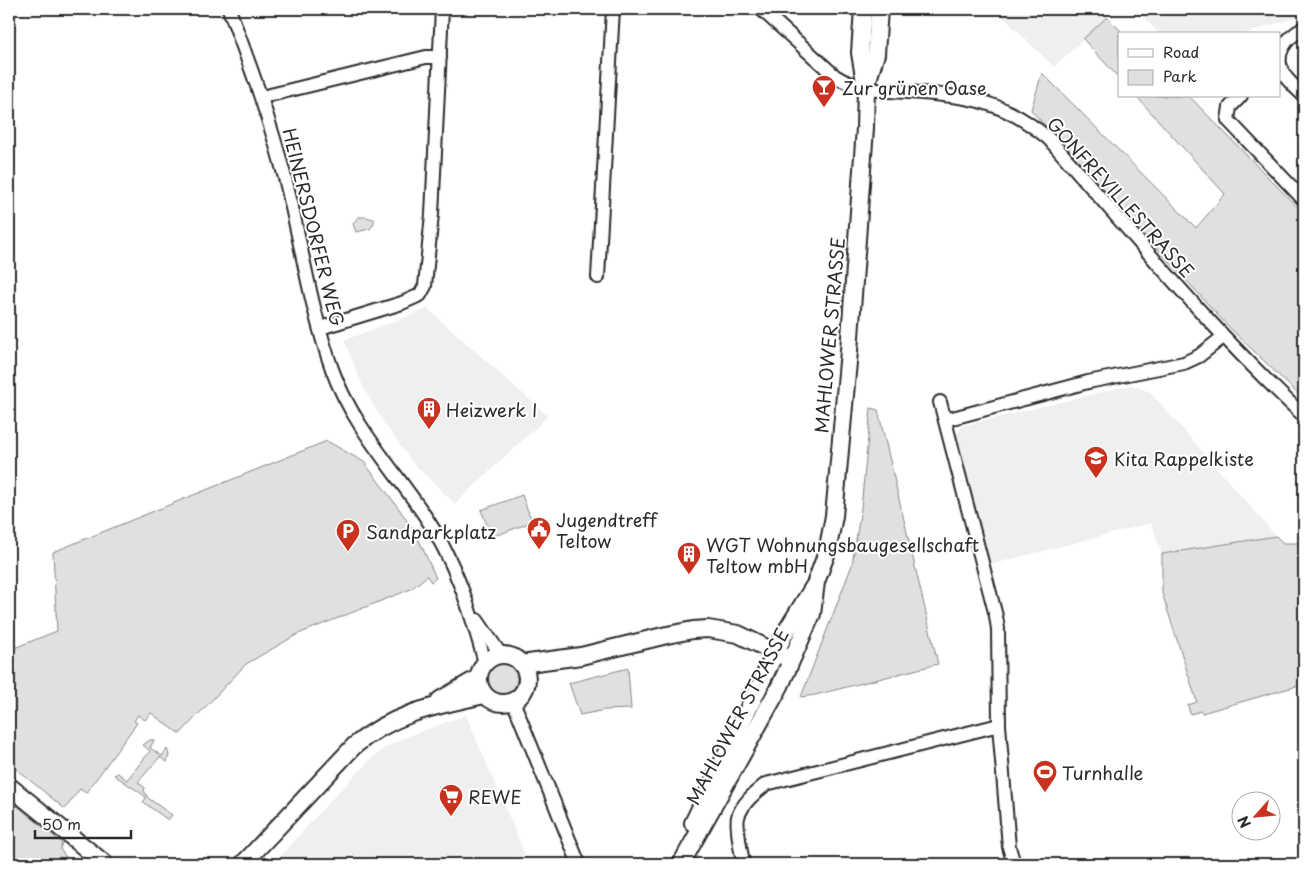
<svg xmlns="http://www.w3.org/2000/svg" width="1313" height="873" viewBox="0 0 1313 873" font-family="'Playpen Sans',sans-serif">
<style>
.built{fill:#efefef}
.green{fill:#e0e0e0;stroke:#868686}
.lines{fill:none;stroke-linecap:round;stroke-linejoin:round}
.minor-casing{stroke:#2b2b2b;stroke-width:16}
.major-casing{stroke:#2b2b2b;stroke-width:20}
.minor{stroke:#fff;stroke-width:12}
.major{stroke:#fff;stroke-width:16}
.labels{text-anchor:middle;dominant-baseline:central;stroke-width:4;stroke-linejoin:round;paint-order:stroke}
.poi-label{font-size:18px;fill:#2b2b2b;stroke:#fff;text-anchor:start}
.street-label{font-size:18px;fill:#2b2b2b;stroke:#fff}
</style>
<rect width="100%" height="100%" fill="#fff"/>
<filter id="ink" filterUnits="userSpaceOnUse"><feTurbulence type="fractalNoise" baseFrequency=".02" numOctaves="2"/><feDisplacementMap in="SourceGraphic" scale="10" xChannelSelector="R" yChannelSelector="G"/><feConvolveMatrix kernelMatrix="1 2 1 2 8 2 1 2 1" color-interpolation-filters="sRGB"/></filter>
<g filter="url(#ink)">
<g class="built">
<polygon points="995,9 1100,9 1107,17 1054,67"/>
<polygon points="1136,9 1304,9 1304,14 1282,22 1244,34 1159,34"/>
<polygon points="428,309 548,416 455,504 412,462 384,423 363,387 344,340"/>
<polygon points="1131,385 1150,392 1276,536 1162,554 1151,523 989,565 956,435 962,426"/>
<polygon points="466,715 525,854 504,864 274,864 326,805 370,760 385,748 406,737"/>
</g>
<g class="green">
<polygon points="1107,17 1124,34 1119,34 1119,78 1083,39"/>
<polygon points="1042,73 1196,228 1225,194 1136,96 1189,96 1304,214 1304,400 1227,325 1031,110"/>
<polygon points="358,217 366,217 374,219 374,223 370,229 356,232 353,224"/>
<polygon points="871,408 878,410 938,664 815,695 801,697 852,565 861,508"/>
<polygon points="327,441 364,462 400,510 418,538 436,578 431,582 427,576 411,589 298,634 246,664 180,734 151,713 145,720 138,715 134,721 137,723 86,793 80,789 65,809 9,763 9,650 57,631 53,552"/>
<polygon points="522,495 532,522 492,537 481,510"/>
<polygon points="1276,536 1283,543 1304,543 1304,684 1202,713 1201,711 1190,714 1188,705 1197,702 1162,593 1162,554"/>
<circle cx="502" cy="679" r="15"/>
<polygon points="628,668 631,709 605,710 580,715 569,683"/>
<polygon points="150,740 154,740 150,748 162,756 167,749 169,755 167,762 160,757 138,782 145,788 144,791 148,798 172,815 168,820 143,802 146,798 142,794 114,775 118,773 127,780 150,751 143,745"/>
<polygon points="9,799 62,843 60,849 71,864 9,864"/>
</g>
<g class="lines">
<defs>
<g id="minor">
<path d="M229,9C250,65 270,120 285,178C301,241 310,307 332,369C352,425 393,468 425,516C455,560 471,612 485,663"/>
<path d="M761,9L835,76C856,90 884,91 909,92C968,97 1002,99 1049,139C1132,233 1212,331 1304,416"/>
<path d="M1304,28C1286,38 1271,55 1285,76C1290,83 1298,90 1304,96"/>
<polyline points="1241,96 1230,107 1228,120 1304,200"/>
<polyline points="262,97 426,57 440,57"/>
<polyline points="598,277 613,9"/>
<polyline points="320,328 402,303 420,295 425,286 432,214 442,9"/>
<polyline points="940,402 996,616 998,629 999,725 1009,847 1014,864"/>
<polyline points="945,420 1088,382 1184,363 1199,356 1223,337"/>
<polyline points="477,620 501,655"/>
<polyline points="513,701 579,864"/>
<path d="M744,864C741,855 736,825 738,817C743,802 755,793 766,784L999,725"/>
</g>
<g id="major">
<polyline points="867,83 876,54 879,9"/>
<circle cx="503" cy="679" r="24"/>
<polyline points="521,664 581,656 667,635 693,630 708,629 738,634 785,657"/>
<polyline points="440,700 478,678"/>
<polyline points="9,786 105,864"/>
<polyline points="693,823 785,633 814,586"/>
<path d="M243,864L354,746C394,713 434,706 484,695"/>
<polyline points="681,864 780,686 812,614 816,582 827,552 834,516 849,351 865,128 866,88 860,53 863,9"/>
</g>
</defs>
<use href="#minor" class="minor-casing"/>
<use href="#major" class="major-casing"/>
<use href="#minor" class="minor"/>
<use href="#major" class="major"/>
</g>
</g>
<defs>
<symbol id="bar-pin" viewBox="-11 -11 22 30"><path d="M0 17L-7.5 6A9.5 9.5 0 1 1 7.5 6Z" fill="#c8321e" stroke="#fff"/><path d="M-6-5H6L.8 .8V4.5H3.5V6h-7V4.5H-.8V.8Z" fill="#fff"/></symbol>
<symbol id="building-pin" viewBox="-11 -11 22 30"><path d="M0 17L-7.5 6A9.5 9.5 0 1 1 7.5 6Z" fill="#c8321e" stroke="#fff"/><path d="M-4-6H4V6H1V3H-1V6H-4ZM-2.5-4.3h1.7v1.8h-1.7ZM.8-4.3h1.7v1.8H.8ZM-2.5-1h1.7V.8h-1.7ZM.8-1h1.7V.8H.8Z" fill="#fff"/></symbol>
<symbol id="school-pin" viewBox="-11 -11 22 30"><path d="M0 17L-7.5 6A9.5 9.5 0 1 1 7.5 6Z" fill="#c8321e" stroke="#fff"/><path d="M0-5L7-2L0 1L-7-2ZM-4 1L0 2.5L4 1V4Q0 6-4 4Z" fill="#fff"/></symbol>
<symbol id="civic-pin" viewBox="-11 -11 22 30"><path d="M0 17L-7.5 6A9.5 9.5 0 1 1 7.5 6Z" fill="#c8321e" stroke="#fff"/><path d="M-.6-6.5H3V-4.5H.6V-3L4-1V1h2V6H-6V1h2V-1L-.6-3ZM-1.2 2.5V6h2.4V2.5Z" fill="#fff"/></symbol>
<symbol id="parking-pin" viewBox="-11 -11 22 30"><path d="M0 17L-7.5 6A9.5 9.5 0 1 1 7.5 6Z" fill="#c8321e" stroke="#fff"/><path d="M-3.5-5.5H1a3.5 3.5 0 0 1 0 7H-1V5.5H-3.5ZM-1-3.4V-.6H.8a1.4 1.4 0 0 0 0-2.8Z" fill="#fff"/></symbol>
<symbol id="stadium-pin" viewBox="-11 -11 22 30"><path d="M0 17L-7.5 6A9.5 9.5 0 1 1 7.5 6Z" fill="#c8321e" stroke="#fff"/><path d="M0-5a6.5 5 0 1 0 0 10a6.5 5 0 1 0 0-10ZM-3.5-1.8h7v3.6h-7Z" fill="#fff"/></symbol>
<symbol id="supermarket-pin" viewBox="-11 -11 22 30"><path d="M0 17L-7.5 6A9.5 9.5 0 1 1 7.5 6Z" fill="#c8321e" stroke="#fff"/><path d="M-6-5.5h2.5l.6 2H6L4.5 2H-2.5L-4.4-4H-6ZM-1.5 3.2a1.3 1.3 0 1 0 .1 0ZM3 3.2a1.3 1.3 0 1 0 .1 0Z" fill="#fff"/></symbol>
</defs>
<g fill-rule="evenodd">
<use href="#bar-pin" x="810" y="73" width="28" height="38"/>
<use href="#building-pin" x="415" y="395" width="28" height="38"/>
<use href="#school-pin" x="1082" y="444" width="28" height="38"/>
<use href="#civic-pin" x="525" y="515" width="28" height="38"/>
<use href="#parking-pin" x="334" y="517" width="28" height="38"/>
<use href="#building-pin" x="675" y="540" width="28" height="38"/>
<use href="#stadium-pin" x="1031" y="758" width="28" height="38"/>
<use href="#supermarket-pin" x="437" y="782" width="28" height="38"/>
</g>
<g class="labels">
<g class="poi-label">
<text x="842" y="87">Zur grünen Oase</text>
<text x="446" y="409">Heizwerk I</text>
<text x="1114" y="458">Kita Rappelkiste</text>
<text x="556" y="519">Jugendtreff<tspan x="556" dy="21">Teltow</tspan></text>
<text x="366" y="531">Sandparkplatz</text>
<text x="706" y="544">WGT Wohnungsbaugesellschaft<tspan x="706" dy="21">Teltow mbH</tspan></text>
<text x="1062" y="772">Turnhalle</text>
<text x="468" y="796">REWE</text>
</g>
<g class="street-label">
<text transform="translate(1121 197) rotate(48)">GONFREVILLESTRASSE</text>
<text transform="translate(314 227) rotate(76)">HEINERSDORFER WEG</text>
<text transform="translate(829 335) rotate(-85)">MAHLOWER STRASSE</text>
<text transform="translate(737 716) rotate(-62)">MAHLOWER STRASSE</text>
</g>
</g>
<rect width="1313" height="873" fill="none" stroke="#fff" stroke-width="30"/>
<rect x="15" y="15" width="1283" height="843" fill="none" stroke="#2b2b2b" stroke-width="2" filter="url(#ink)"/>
<rect x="1118" y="32" width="162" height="65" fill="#ffffff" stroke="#aaaaaa"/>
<rect x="1128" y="49" width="25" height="8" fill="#ffffff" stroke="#aaaaaa"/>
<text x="1163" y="58" font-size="15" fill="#2b2b2b">Road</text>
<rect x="1128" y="70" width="25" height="15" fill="#e0e0e0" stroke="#aaaaaa"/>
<text x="1163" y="82" font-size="15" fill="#2b2b2b">Park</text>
<g transform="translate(1256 816) rotate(243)"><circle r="24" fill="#ffffff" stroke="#aaaaaa"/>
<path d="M0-4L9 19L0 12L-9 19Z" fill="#c8321e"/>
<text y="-8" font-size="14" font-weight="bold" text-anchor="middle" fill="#2b2b2b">N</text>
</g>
<path d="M35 830v8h96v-8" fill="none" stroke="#2b2b2b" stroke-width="2.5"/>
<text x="42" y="830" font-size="15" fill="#2b2b2b" stroke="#ffffff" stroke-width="4" paint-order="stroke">50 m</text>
</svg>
